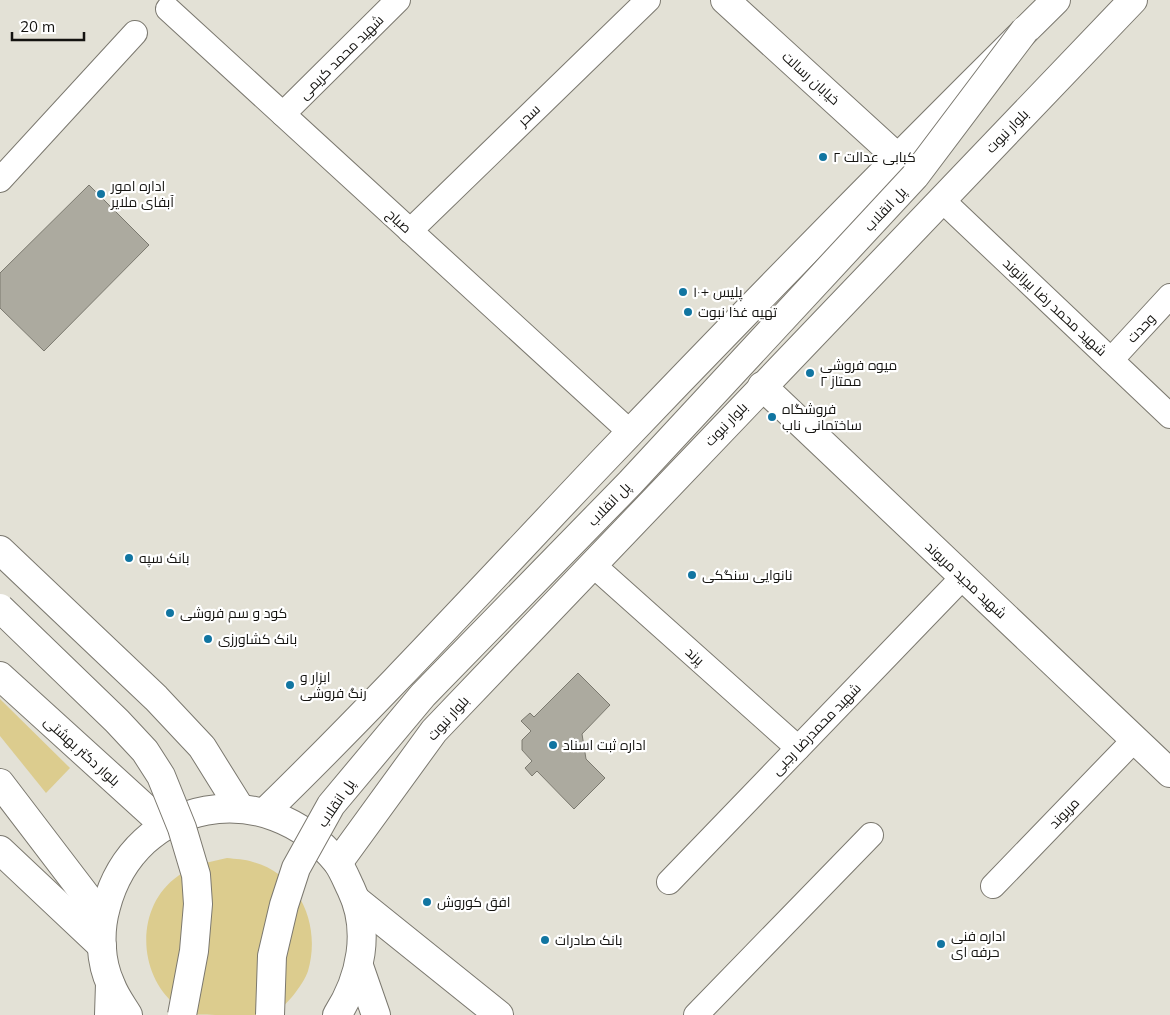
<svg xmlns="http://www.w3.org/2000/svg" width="1170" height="1015" viewBox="0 0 1170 1015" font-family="Mulish,Cairo,sans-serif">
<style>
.green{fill:#dccc8e}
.building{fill:#acaa9f;stroke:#7b796f}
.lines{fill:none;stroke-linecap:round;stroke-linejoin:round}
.street-casing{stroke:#7b786f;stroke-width:26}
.secondary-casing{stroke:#7b786f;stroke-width:30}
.primary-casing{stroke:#7b786f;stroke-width:30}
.highway-casing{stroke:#7b786f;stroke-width:30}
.street{stroke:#fff;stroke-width:24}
.secondary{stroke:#fff;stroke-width:28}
.primary{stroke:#fff;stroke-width:28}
.highway{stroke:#fff;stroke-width:28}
.primary-bridge-casing{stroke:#7b786f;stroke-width:30;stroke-linecap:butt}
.highway-bridge-casing{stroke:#7b786f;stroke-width:30;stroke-linecap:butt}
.primary-bridge{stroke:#fff;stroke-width:28}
.highway-bridge{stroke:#fff;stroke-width:28}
.poi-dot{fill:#1175a1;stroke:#fff;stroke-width:2}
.labels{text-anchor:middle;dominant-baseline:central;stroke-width:4.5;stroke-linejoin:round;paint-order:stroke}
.street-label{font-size:14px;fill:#141310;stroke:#fff}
.poi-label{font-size:14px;fill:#141310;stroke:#fff;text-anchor:start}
</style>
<rect width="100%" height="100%" fill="#e3e1d6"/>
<g class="green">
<polygon points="0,699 70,768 46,793 0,736"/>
<path d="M227,858C235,859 245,859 253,862C301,875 321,927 308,971C304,984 282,1013 268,1015C261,1015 253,1015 245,1015C234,1015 196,1015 188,1014C184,1013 180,1008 176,1005C137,974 135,906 178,876C193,865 209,862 227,858Z"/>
</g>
<g class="building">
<polygon points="89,185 149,245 44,351 0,308 0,273"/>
<polygon points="578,673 610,705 582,734 586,759 605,778 574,809 537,771 532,776 525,768 532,761 522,750 522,740 531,731 521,721 530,713 534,717"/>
</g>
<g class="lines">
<defs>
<g id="street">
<polyline points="168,9 630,432"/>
<polyline points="283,114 398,0"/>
<polyline points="0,180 135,33"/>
<polyline points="941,199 1170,416"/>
<polyline points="410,231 648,0"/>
<polyline points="1111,360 1170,296"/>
<polyline points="592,564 798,748"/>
<polyline points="669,882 963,577"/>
<polyline points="993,886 1135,739"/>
<polyline points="696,1015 871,835"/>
</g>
<g id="secondary">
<polyline points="725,0 897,157"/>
<polyline points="762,386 1170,773"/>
<polyline points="0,550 156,698 202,747 240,808"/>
<polyline points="0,850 102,946"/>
<polyline points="356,900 499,1015"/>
</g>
<g id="primary">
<path d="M265,812C381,699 490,580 601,463C750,307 902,152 1056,0"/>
<polyline points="338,863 434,731 1133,0"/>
<polyline points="359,966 376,1015"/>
<path d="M128,1015C122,1005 115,996 111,985C100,962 99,931 106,907C135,797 267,775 337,862C343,870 347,881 351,889C371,930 361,978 337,1015"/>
</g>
<g id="highway">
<polyline points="0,676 165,826"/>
<polyline points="0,783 103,918"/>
<polyline points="109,1015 110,984"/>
</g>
</defs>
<use href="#street" class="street-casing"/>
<use href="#secondary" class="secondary-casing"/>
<use href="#primary" class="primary-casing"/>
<use href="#highway" class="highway-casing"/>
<use href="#street" class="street"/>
<use href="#secondary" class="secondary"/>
<use href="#primary" class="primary"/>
<use href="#highway" class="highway"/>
<defs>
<polyline id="primary-bridge" points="270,1015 272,956 284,905 296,868 331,805 423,695 630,483 915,176 1025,30"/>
<polyline id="highway-bridge" points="0,608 117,721 145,751 161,776 182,828 196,875 198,904 194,951 182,1015"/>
</defs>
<use href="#primary-bridge" class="primary-bridge-casing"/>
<use href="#highway-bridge" class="highway-bridge-casing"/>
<use href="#primary-bridge" class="primary-bridge"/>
<use href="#highway-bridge" class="highway-bridge"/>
</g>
<g class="poi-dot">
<circle cx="823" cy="157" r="5"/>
<circle cx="101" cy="194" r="5"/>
<circle cx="683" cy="292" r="5"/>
<circle cx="688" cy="312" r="5"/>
<circle cx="810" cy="373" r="5"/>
<circle cx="772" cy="417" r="5"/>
<circle cx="129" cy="558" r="5"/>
<circle cx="692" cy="575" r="5"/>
<circle cx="170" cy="613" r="5"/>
<circle cx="208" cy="639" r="5"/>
<circle cx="290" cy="685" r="5"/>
<circle cx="553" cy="745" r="5"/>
<circle cx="427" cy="902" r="5"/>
<circle cx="545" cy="940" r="5"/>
<circle cx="941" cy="944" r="5"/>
</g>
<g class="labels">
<g class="street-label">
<text transform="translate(341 57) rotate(-45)">شهید محمد کریمی</text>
<text transform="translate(811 78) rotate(42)">خیابان رسالت</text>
<text transform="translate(529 115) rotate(-44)">سحر</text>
<text transform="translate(1007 131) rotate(-46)">بلوار نبوت</text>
<text transform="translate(885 209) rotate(-47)">پل انقلاب</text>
<text transform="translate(399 221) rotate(43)">صباح</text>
<text transform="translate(1055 307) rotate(43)">شهید محمد رضا بیرانوند</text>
<text transform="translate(1141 328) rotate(-47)">وحدت</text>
<text transform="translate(726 424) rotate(-46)">بلوار نبوت</text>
<text transform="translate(609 504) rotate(-46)">پل انقلاب</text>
<text transform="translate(966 580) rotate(43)">شهید مجید مریوند</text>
<text transform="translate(695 656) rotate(42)">پرند</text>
<text transform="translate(448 718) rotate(-48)">بلوار نبوت</text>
<text transform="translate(816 729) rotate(-46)">شهید محمدرضا رجبی</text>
<text transform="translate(82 751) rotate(42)">بلوار دکتر بهشتی</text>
<text transform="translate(336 803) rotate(-56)">پل انقلاب</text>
<text transform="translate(1064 813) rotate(-46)">مریوند</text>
</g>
<g class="poi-label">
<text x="833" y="157">کبابی عدالت ۲</text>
<text x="111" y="186">اداره امور<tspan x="111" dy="16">آبفای ملایر</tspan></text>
<text x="693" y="292">پلیس +۱۰</text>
<text x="698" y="312">تهیه غذا نبوت</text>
<text x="820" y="365">میوه فروشی<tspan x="820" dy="16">ممتاز ۲</tspan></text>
<text x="782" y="409">فروشگاه<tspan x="782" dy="16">ساختمانی ناب</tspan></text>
<text x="139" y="558">بانک سپه</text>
<text x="702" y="575">نانوایی سنگکی</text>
<text x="180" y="613">کود و سم فروشی</text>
<text x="218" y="639">بانک کشاورزی</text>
<text x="300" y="677">ابزار و<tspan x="300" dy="16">رنگ فروشی</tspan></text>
<text x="563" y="745">اداره ثبت اسناد</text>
<text x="437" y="902">افق کوروش</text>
<text x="951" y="936">اداره فنی<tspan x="951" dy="16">حرفه ای</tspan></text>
<text x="555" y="940">بانک صادرات</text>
</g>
</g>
<path d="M12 32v8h72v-8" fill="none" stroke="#141310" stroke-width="2.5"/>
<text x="20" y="32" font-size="15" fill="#141310" stroke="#ffffff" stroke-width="4" paint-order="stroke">20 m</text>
</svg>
